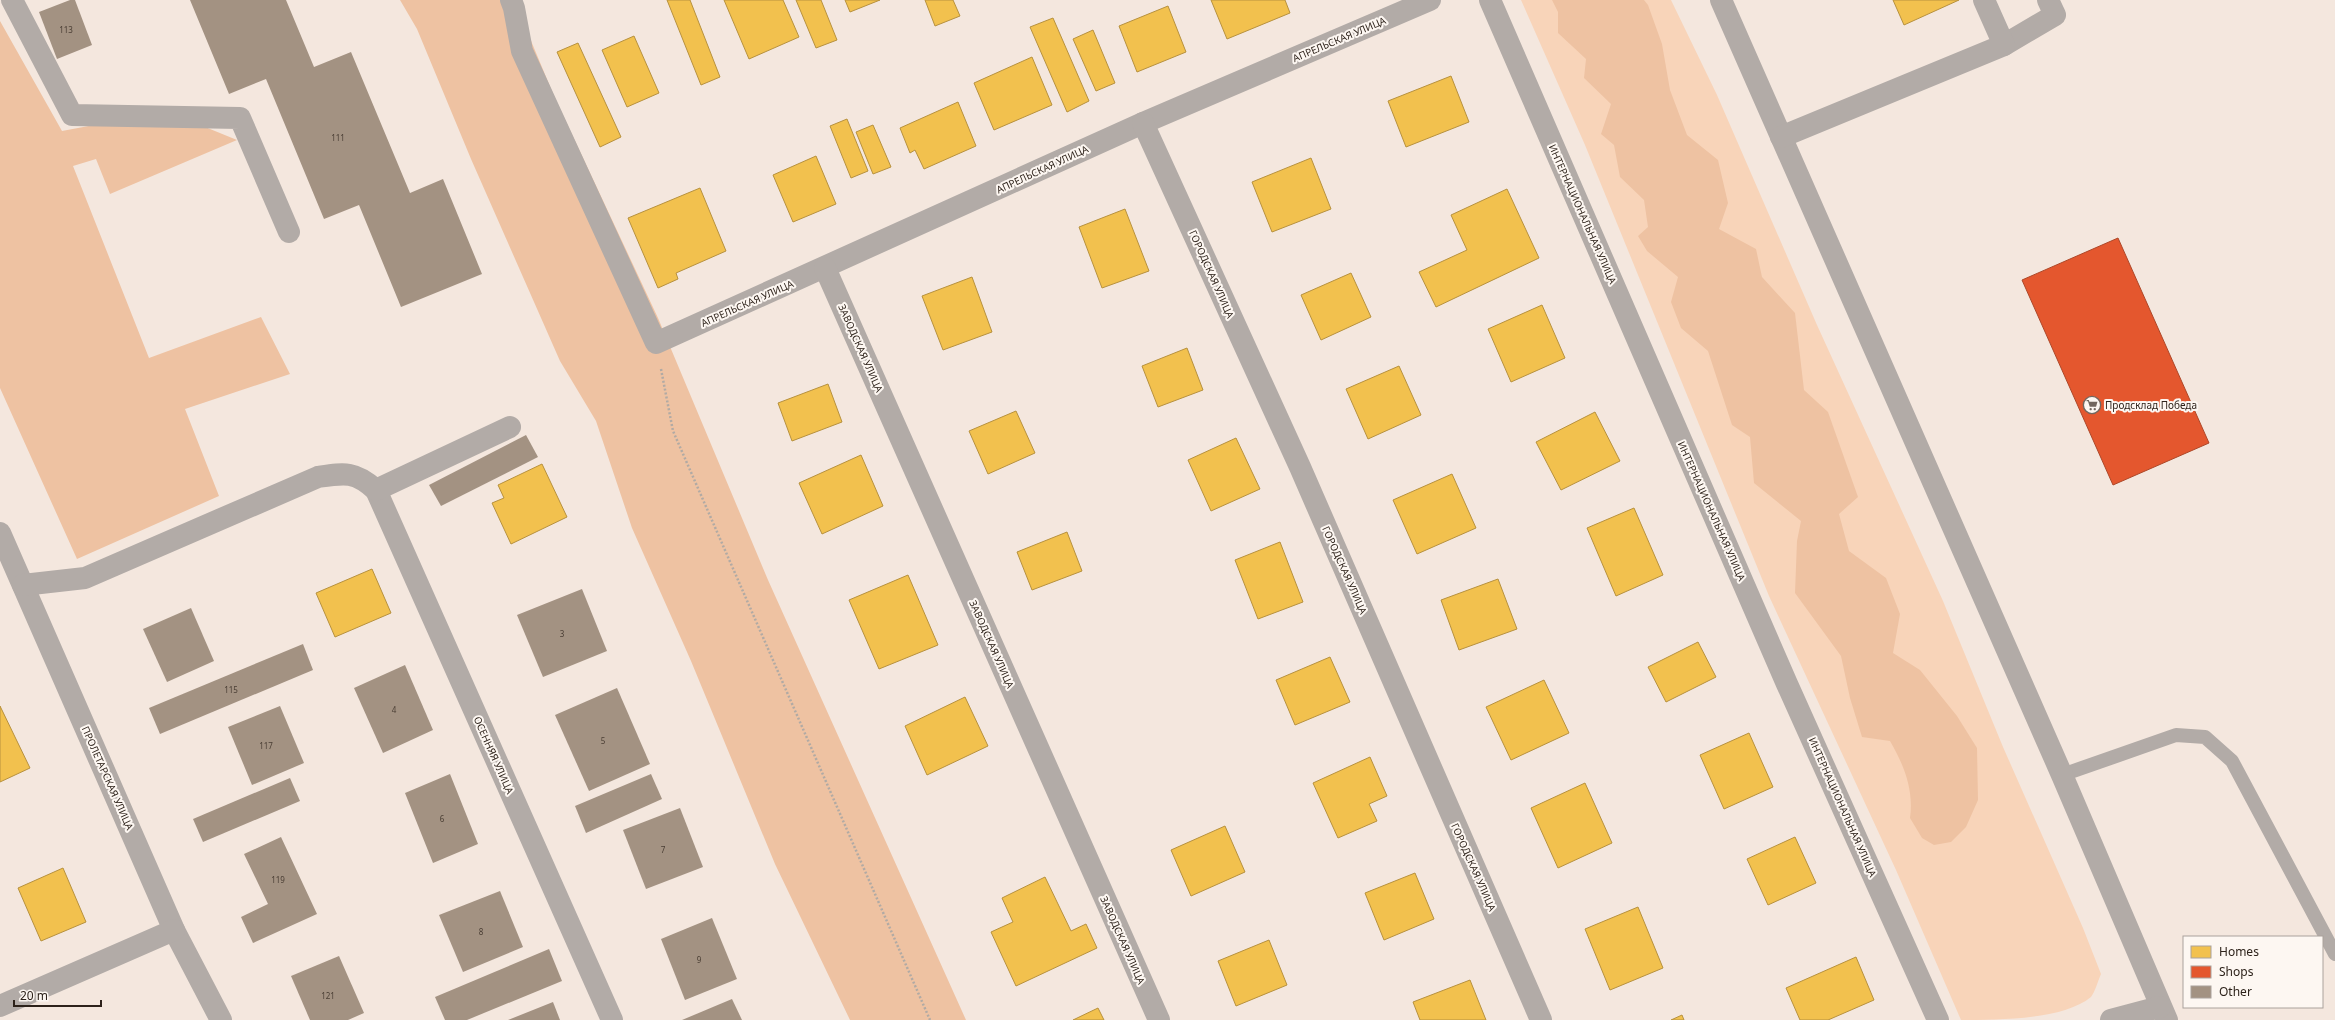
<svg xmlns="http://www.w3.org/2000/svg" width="2335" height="1020" viewBox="0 0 2335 1020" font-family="'Noto Sans',sans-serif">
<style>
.green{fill:#f8d4b9}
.forest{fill:#eec2a2}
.homes{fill:#f2c14e;stroke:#b7913e}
.shops{fill:#e4572e;stroke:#ad4728}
.building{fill:#a39282}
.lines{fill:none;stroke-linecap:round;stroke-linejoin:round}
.path{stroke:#b1aaa4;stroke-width:2.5;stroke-dasharray:2 2;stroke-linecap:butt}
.service{stroke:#b2aba7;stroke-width:14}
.minor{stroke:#b2aba7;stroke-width:22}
.labels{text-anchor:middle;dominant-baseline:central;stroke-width:4;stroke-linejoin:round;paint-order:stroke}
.number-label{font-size:8px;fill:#4a3e34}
.street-label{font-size:10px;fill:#2d221a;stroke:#fdf7f2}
.poi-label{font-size:10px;fill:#2d221a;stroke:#fdf7f2;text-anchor:start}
</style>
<rect width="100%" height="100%" fill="#f4e7de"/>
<path class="green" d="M1521,0H1671L1717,95L1817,325L1943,601L2003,747L2083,928L2101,974C2098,981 2095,992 2091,997C2063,1020 1998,1020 1961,1020L1896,870L1769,596L1585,145Z"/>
<g class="forest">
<polygon points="400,0 505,0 529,36 554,96 658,318 768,580 966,1020 850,1020 775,864 691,661 632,528 596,421 560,361 471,159 417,29"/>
<path d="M1552,0H1644L1648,5L1662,44L1670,90L1687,135L1718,160L1728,203L1719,229L1756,249L1762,277L1795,313L1804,390L1828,412L1858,497L1839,514L1849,551L1886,578L1900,614L1893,653L1920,670L1957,716L1977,748L1978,800L1966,827L1951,842L1934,845L1922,838L1910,818C1914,790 1904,765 1890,741L1862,737L1850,698L1841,656L1795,593L1797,541L1801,521L1754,483L1750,437L1732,425L1708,351L1681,328L1671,302L1678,277L1647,251L1638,236L1648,227L1644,200L1620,177L1614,145L1601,134L1611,104L1584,78L1586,59L1558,33V12Z"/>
<polygon points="0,21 62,131 142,116 188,120 237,140 110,194 96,159 73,166 149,358 261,317 290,374 185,409 219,496 77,559 0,388"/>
</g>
<g class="homes">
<polygon points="667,0 690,0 720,77 701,85"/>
<polygon points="724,0 783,0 799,37 749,59"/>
<polygon points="796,0 821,0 837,40 816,48"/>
<polygon points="845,0 880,0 850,12"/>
<polygon points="925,0 953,0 960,16 935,26"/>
<polygon points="1211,0 1285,0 1290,13 1227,39"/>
<polygon points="1893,0 1959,0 1904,25"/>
<polygon points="1168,6 1186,52 1137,72 1119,26"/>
<polygon points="1053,18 1089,101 1067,112 1030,27"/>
<polygon points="1093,30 1115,83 1096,91 1073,39"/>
<polygon points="634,36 659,93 627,107 602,50"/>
<polygon points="578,43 621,137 600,147 557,52"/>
<polygon points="1032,57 1052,105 994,130 974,83"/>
<polygon points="1451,76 1469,122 1406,147 1388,101"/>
<polygon points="958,102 976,146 924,169 915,150 910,153 900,128"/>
<polygon points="847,119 868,171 851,178 830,126"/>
<polygon points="873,125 891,167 873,174 856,132"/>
<polygon points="816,156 836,204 793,222 773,175"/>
<polygon points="1311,158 1331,209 1272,232 1252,182"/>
<polygon points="700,188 726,251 676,273 678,279 658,288 628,218"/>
<polygon points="1507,189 1539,258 1436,307 1419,272 1467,250 1451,215"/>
<polygon points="1125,209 1149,271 1102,288 1079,227"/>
<polygon points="1351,273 1371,317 1321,340 1301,295"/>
<polygon points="972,277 992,332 943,350 922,296"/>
<polygon points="1542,305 1565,358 1511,382 1488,329"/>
<polygon points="1187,348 1203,390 1158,407 1142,366"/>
<polygon points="1399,366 1421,415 1368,439 1346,389"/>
<polygon points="828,384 842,422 792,441 778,403"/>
<polygon points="1016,411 1035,453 988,474 969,431"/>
<polygon points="1595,412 1620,461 1561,490 1536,442"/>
<polygon points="1236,438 1260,489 1211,511 1188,460"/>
<polygon points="861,455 883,506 822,534 799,483"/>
<polygon points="542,464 567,517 511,544 492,503 504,498 498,485"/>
<polygon points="1452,474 1476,528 1417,554 1393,500"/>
<polygon points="1634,508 1663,575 1616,596 1587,528"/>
<polygon points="1067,532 1082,571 1032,590 1017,552"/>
<polygon points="1280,542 1303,602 1258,619 1235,560"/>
<polygon points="372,569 391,613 335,637 316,593"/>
<polygon points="908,575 938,645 879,669 849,600"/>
<polygon points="1498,579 1517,629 1459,650 1441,600"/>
<polygon points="1698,642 1716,677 1666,702 1648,667"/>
<polygon points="1330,657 1350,702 1295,725 1276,680"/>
<polygon points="1544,680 1569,733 1511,760 1486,707"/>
<polygon points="965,697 988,746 927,775 905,726"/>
<polygon points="0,706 30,768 0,782"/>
<polygon points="1749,733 1773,787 1724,809 1700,755"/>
<polygon points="1370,757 1387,796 1369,804 1377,821 1338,838 1313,783"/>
<polygon points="1585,783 1612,843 1558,868 1531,808"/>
<polygon points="1225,826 1245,872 1191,896 1171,850"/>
<polygon points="1795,837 1816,883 1768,905 1747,859"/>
<polygon points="63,868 86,922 41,941 18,888"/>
<polygon points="1415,873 1434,919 1384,940 1365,893"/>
<polygon points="1045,877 1071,931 1086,924 1097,948 1016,986 991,932 1013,922 1002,898"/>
<polygon points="1638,907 1663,968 1610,990 1585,929"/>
<polygon points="1269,940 1287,985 1236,1006 1218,961"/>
<polygon points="1856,957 1874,1000 1828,1020 1800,1020 1786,988"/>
<polygon points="1470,980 1486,1020 1420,1020 1413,1002"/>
<polygon points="1098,1008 1104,1020 1073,1020"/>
<polygon points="1682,1015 1684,1020 1671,1020"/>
</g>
<polygon class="shops" points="2118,238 2209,443 2113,485 2022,280"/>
<g class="building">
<polygon points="70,0 75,0 92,45 57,59 39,12"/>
<polygon points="190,0 286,0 314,67 351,52 410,193 443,179 482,274 401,307 359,205 324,219 266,79 229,94"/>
<polygon points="526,435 538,457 441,506 429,485"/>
<polygon points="582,589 607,651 543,677 517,615"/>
<polygon points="191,608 214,661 167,682 143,629"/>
<polygon points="303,644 313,670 160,734 149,708"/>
<polygon points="405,665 433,730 383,753 354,688"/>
<polygon points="617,688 650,764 589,791 555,715"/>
<polygon points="280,706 304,763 252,785 228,727"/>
<polygon points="450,774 478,844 433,863 405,793"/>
<polygon points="651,774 662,799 586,833 575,806"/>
<polygon points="290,778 300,801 203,842 193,819"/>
<polygon points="680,808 703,867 646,889 623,830"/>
<polygon points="281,837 317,914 253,943 241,917 268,904 244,854"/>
<polygon points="500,891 523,947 463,972 439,915"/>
<polygon points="712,918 737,979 685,1000 661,939"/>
<polygon points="549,949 562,981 467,1020 445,1020 435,997"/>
<polygon points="339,956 364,1013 348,1020 310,1020 291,976"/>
<polygon points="732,999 742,1020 682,1020"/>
<polygon points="553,1002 560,1020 508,1020"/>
</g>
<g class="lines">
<polyline class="path" points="661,369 673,431 930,1020"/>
<polyline class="service" points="2062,775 2176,735 2205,737 2232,761 2335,954"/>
<g class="minor">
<polyline points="12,0 72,115 240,118 289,232"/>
<polyline points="511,0 514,8 522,51 656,343 1143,123 1430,0"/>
<polyline points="1490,0 1787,684 1938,1020"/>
<polyline points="1721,0 2062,775 2167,1020"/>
<polyline points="2004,45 2055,15 2048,0"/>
<polyline points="1143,123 1300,467 1541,1020"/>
<polyline points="1781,137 2004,45 1984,0"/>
<polyline points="825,268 1159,1020"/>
<polyline points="376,490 612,1020"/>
<polyline points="0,533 174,930 221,1020"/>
<path d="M23,585L85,578L318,477C345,473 355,471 376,490L510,427"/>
<polyline points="0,1006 174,930"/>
<polyline points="2111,1020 2160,1007"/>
</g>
</g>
<defs>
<symbol id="supermarket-ring" viewBox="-11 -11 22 22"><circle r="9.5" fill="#fdf7f2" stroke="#73675f" stroke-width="1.5"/><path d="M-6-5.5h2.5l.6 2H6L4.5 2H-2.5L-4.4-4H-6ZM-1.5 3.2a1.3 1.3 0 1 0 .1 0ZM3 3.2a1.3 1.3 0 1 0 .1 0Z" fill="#73675f"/></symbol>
</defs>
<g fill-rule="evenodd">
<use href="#supermarket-ring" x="2082" y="395" width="20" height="20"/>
</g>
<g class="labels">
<g class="number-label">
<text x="66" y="29">113</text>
<text x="338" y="137">111</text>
<text x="562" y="633">3</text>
<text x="231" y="689">115</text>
<text x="394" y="709">4</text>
<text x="603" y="740">5</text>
<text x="266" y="745">117</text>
<text x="442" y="818">6</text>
<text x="663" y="849">7</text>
<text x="278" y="879">119</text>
<text x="481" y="931">8</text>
<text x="699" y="959">9</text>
<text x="328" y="995">121</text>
</g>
<g class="street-label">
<text transform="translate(1339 39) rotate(-23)">АПРЕЛЬСКАЯ УЛИЦА</text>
<text transform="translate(1042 169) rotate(-25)">АПРЕЛЬСКАЯ УЛИЦА</text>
<text transform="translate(1583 214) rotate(66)">ИНТЕРНАЦИОНАЛЬНАЯ УЛИЦА</text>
<text transform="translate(1212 274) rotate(66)">ГОРОДСКАЯ УЛИЦА</text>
<text transform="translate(747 303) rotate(-24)">АПРЕЛЬСКАЯ УЛИЦА</text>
<text transform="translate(861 348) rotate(66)">ЗАВОДСКАЯ УЛИЦА</text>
<text transform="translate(1712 511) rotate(66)">ИНТЕРНАЦИОНАЛЬНАЯ УЛИЦА</text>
<text transform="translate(1345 570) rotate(66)">ГОРОДСКАЯ УЛИЦА</text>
<text transform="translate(992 644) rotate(66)">ЗАВОДСКАЯ УЛИЦА</text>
<text transform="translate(494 755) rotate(66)">ОСЕННЯЯ УЛИЦА</text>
<text transform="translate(108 778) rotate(66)">ПРОЛЕТАРСКАЯ УЛИЦА</text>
<text transform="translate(1843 807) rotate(66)">ИНТЕРНАЦИОНАЛЬНАЯ УЛИЦА</text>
<text transform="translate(1474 867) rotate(66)">ГОРОДСКАЯ УЛИЦА</text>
<text transform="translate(1123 940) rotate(66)">ЗАВОДСКАЯ УЛИЦА</text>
</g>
<g class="poi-label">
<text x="2105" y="405">Продсклад Победа</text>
</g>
</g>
<rect x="2183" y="936" width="140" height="72" fill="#fdf7f2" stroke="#aaa29c"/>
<rect x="2191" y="946" width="20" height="12" fill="#f2c14e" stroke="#aaa29c"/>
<text x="2219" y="956" font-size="12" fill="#2d221a">Homes</text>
<rect x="2191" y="966" width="20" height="12" fill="#e4572e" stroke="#aaa29c"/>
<text x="2219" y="976" font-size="12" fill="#2d221a">Shops</text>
<rect x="2191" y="986" width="20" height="12" fill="#a39282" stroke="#aaa29c"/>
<text x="2219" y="996" font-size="12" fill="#2d221a">Other</text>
<path d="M14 1000v6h87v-6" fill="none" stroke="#2d221a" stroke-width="2"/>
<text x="20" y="1000" font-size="12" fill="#2d221a" stroke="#fdf7f2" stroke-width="3" paint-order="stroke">20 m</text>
</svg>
